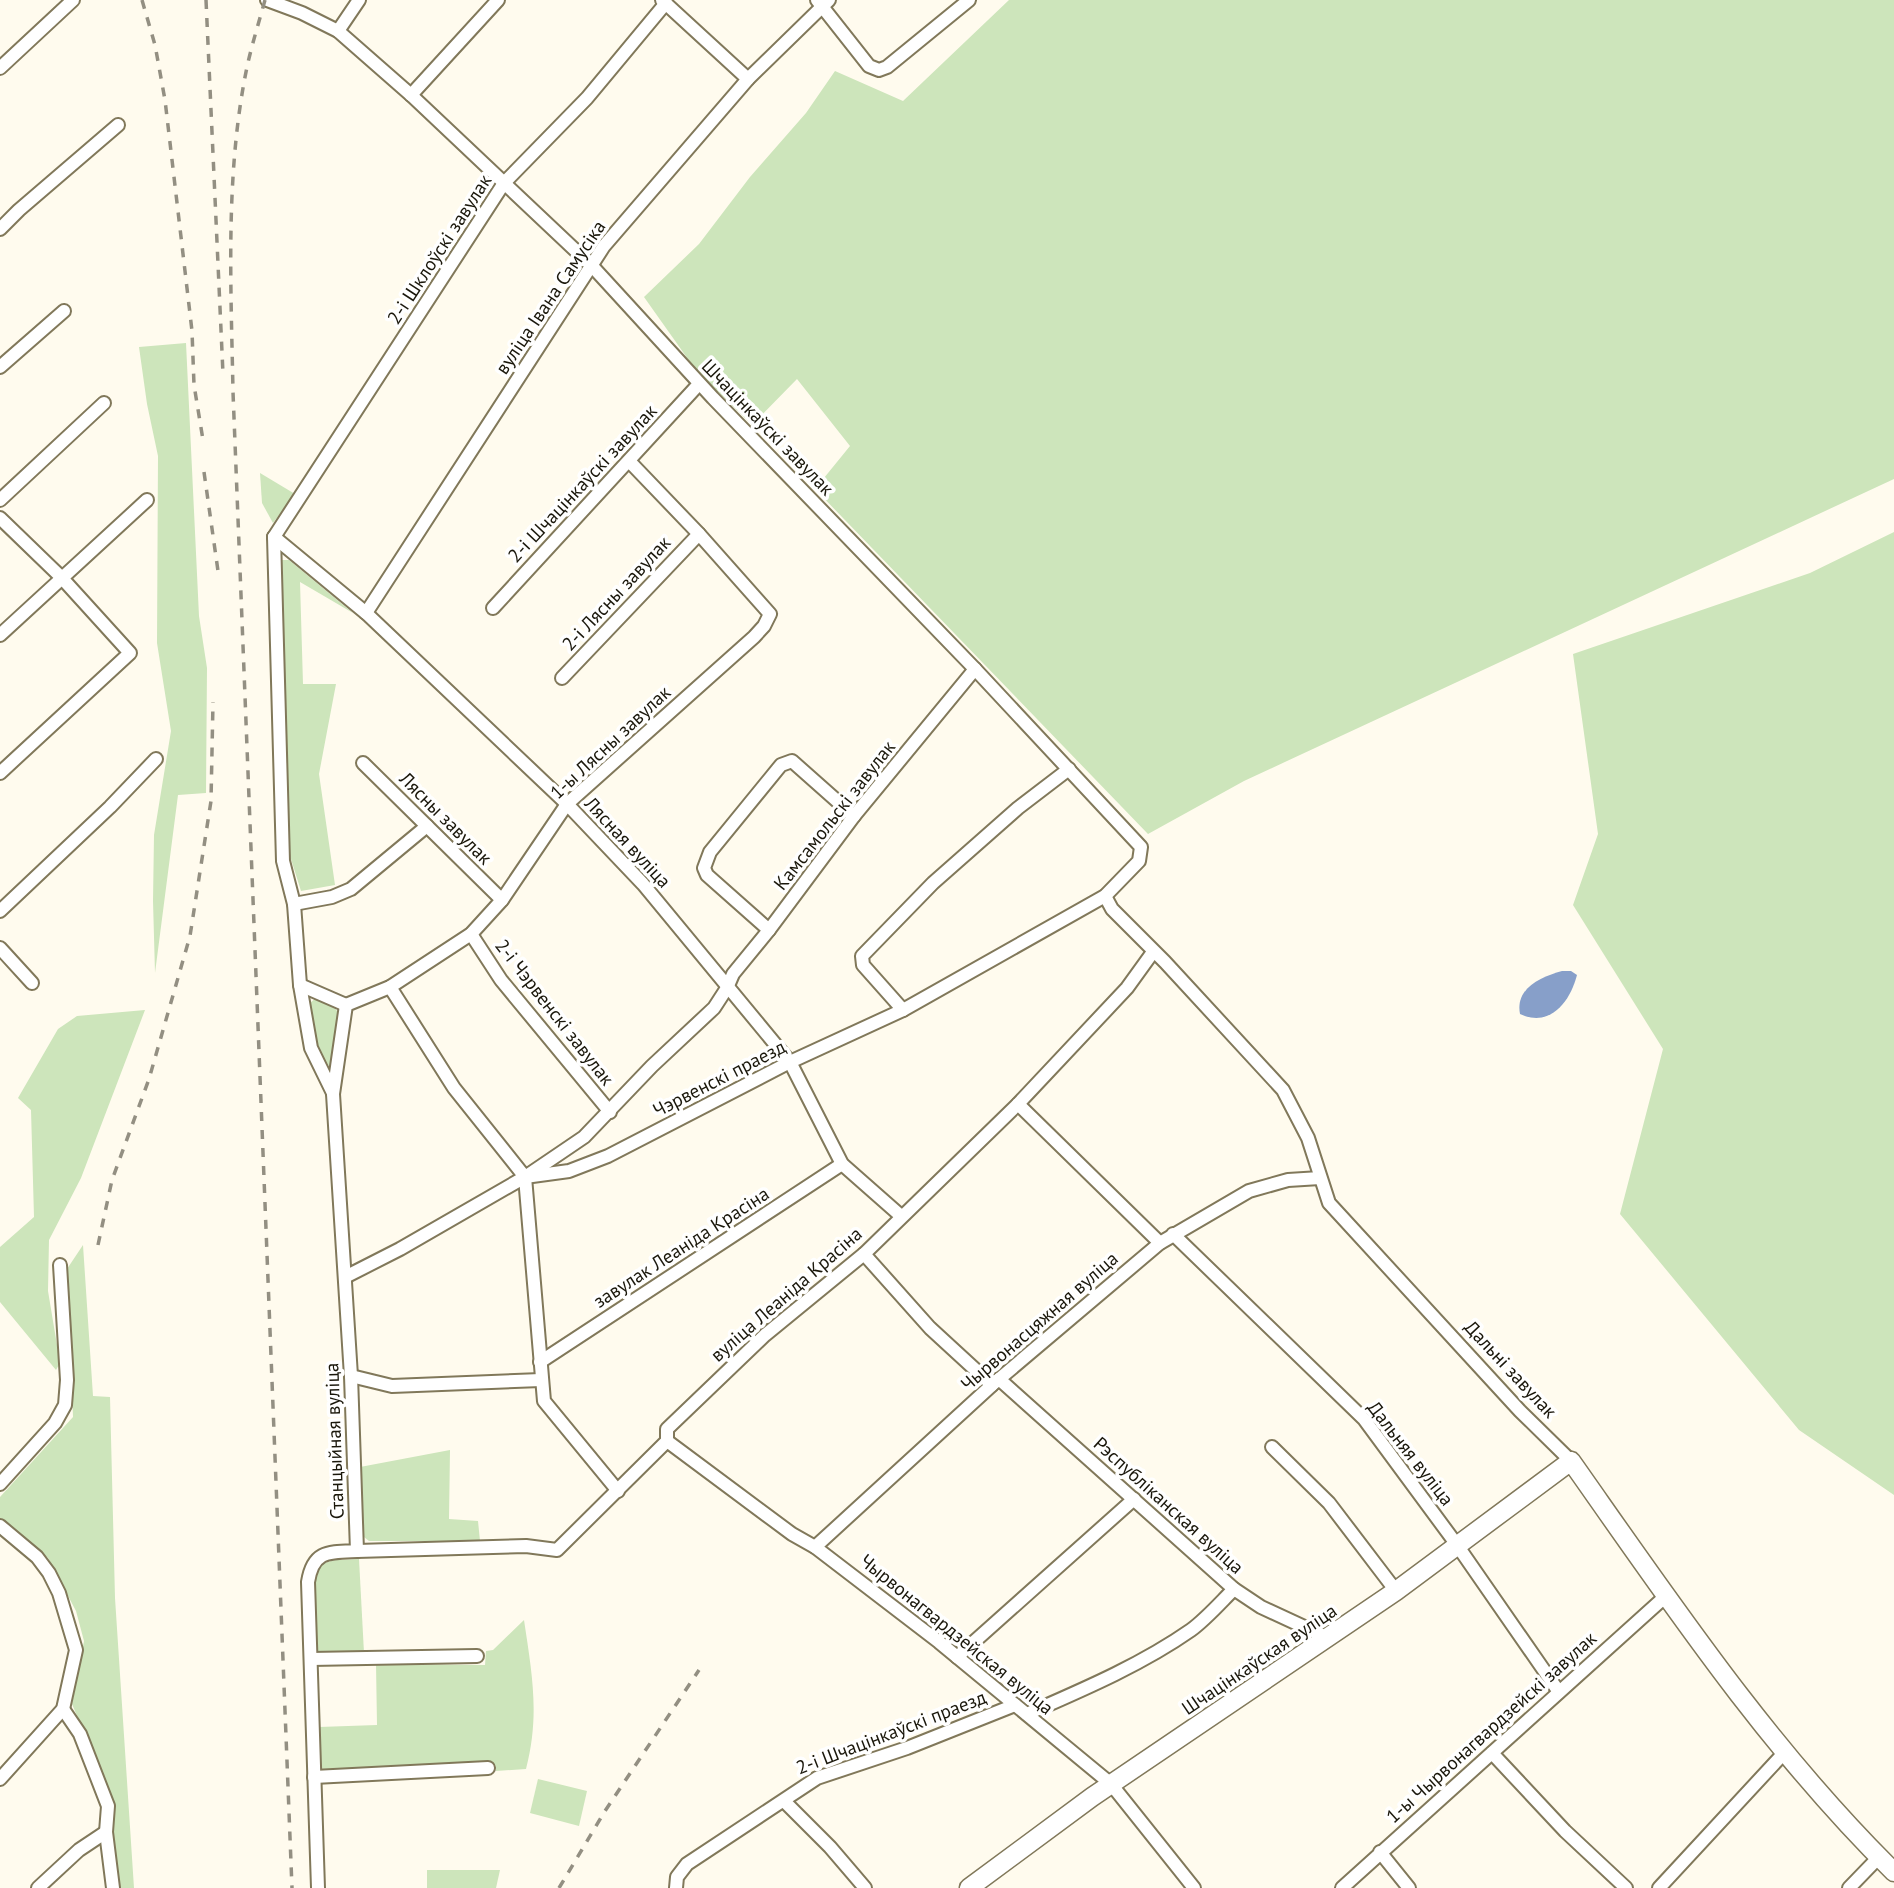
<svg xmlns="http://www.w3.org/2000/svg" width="1894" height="1888" viewBox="0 0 1894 1888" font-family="'PT Sans',sans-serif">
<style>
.green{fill:#cde5bb}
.water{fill:#879fc9}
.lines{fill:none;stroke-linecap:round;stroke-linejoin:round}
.street-casing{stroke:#81785a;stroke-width:16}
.secondary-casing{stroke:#81785a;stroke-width:21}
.street{stroke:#fff;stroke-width:12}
.secondary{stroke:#fff;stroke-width:18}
.rail{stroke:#938f82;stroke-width:3.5;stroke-dasharray:9 9;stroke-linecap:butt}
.labels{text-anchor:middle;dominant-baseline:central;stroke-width:7;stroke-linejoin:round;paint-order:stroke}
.street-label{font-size:19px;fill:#1a170b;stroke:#fff}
</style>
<rect width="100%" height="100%" fill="#fffbee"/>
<g class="green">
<polygon points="1009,0 1894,0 1894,479 1244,781 1148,834 815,489 850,446 797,379 752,425 695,369 644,297 699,244 750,177 806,113 835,71 903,101"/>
<polygon points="186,343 199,616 207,668 206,793 178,795 155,973 153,901 154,835 171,731 157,643 158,456 147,404 139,347"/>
<polygon points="260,473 295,494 273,523 262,503"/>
<polygon points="1894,532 1894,1495 1799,1430 1620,1214 1663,1049 1573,905 1598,834 1573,654 1810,573"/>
<polygon points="279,560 289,560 353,613 300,582 303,684 336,684 319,774 335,885 301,891 290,856"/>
<polygon points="316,998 334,1006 338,1013 332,1071 318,1049 310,1003"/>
<polygon points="145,1010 81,1178 49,1240 48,1291 60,1363 56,1370 0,1302 0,1247 34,1217 31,1110 18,1098 58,1029 77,1016"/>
<polygon points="83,1245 93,1396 110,1397 115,1598 134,1888 119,1888 112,1832 113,1801 72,1704 84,1641 76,1611 48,1558 0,1518 0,1497 73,1417 67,1269"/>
<polygon points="450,1450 449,1519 478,1521 480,1541 369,1541 364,1537 360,1467"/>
<polygon points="359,1559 364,1653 318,1654 313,1583 321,1564 335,1560"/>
<path d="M524,1620C532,1674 540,1715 526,1769L496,1771L492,1761L321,1771L319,1727L377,1725L376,1664L485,1665L486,1651L493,1650Z"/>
<polygon points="538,1779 587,1791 579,1826 530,1813"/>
<polygon points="427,1870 500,1870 496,1888 427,1888"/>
</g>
<path class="water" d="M1562,971H1571L1577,975C1570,1002 1550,1028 1520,1014C1515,988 1541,977 1562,971Z"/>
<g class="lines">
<defs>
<g id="street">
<polyline points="267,0 302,13 338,31 411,95 592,266 713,398 975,669 1141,847 1139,861 1105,896 903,1010 790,1062 608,1156 569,1171 525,1177 400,1249 345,1277"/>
<polyline points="662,0 748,79"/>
<polyline points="817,0 869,66 879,70 887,67 969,0"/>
<polyline points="338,31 359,0"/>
<polyline points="0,68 73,0"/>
<polyline points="411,95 498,0"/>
<polyline points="0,229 19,210 118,125"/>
<polyline points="0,367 64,311"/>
<polyline points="0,500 104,403"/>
<polyline points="0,518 61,577 130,653 0,773"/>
<polyline points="274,537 366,613 567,804 643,884 790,1062 842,1164 901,1216"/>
<polyline points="274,537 504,183 587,98 666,3"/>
<polyline points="274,537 283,861 294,904 300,985 311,1048 333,1093"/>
<polyline points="493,608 699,384"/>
<polyline points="366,613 604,246 748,79 829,0"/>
<polyline points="0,635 147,500"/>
<polyline points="562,678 699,534"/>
<polyline points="363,763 502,900"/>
<polyline points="1105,896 1112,909 1165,962 1283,1090 1308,1138 1329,1203 1520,1411 1571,1461"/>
<polyline points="294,904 332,897 351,889 427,826"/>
<polyline points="0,911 110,807 156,759"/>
<polyline points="769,930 707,875 704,868 710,852 781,765 792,761 854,816"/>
<polyline points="471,934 501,980 610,1112"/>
<polyline points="0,948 32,983"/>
<polyline points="300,985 346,1005"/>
<polyline points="390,987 454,1088 525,1177"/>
<polyline points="903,1010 863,965 862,956 933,883 1018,808 1069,769"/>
<polyline points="1018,1104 1160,1243"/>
<polyline points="528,1175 584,1137 652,1066 714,1008 727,988 733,974 769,930 854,816 975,669"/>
<polyline points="525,1177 544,1401 618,1491"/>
<polyline points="1173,1234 1364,1419 1457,1545 1559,1692"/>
<polyline points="864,1254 930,1328 992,1385"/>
<polyline points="540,1362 842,1164"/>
<polyline points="351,1376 392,1386 541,1380"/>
<polyline points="999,1379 1234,1589 1261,1607 1328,1638"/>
<polyline points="667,1441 792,1534 815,1547 939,1642 1111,1784 1194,1888"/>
<polyline points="1272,1447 1329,1503 1396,1591"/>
<polyline points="0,1484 55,1423 65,1405 67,1380 60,1265"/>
<polyline points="0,1526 37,1557 49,1573 59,1593 76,1650 63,1709 0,1779"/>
<polyline points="815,1547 992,1385 1160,1243 1249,1191 1288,1180 1320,1178"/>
<polyline points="357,1551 526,1546 557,1550 667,1441 667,1429 765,1335 864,1254 1018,1104 1127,988 1153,952"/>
<polyline points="957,1657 1134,1499"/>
<polyline points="311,1659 477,1656"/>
<polyline points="63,1709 80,1734 108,1806 106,1832 113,1888"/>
<path d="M1027,1714C1082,1690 1141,1665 1191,1630C1206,1619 1220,1603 1234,1589"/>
<polyline points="1492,1753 1565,1831 1626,1888"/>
<polyline points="314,1777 488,1768"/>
<polyline points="784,1801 830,1847 865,1888"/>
<polyline points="1380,1852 1409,1888"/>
<polyline points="38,1888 79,1850 106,1832"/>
<path d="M318,1888L308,1582C313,1550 329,1552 357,1551L351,1376L333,1094L346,1005L390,987L471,934L502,900L567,804L754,637L764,626L770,614L699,534L629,461"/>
<polyline points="676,1888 677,1877 687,1864 817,1778 907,1748 1015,1705"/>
<polyline points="1342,1888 1667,1595"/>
<polyline points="1659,1888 1784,1753"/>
<polyline points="1849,1888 1879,1857"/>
</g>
<path id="secondary" d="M969,1888L1092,1797L1396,1591L1571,1461C1671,1603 1769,1749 1894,1872"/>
</defs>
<use href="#street" class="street-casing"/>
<use href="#secondary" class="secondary-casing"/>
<use href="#street" class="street"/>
<use href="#secondary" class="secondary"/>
<g class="rail">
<polyline points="142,0 155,45 165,100 192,331 194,385 203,440"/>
<polyline points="206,0 223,374"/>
<path d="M265,0C259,22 252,44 247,67C225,173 231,285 233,392L292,1888"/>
<polyline points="204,472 218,571"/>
<polyline points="98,1245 112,1180 149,1079 190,936 211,801 213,702"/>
<polyline points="559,1888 605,1811 699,1670"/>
</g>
</g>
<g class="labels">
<g class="street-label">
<text transform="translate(439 249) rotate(-57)">2-і Шклоўскі завулак</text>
<text transform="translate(550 297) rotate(-56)">вуліца Івана Самусіка</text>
<text transform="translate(768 427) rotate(46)">Шчацінкаўскі завулак</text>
<text transform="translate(582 483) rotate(-47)">2-і Шчацінкаўскі завулак</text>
<text transform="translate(616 593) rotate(-47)">2-і Лясны завулак</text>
<text transform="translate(610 742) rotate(-43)">1-ы Лясны завулак</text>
<text transform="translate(834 815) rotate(-52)">Камсамольскі завулак</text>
<text transform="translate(446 818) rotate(45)">Лясны завулак</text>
<text transform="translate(628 842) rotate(47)">Лясная вуліца</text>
<text transform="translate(555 1012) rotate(52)">2-і Чэрвенскі завулак</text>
<text transform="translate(719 1078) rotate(-27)">Чэрвенскі праезд</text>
<text transform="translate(681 1247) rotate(-33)">завулак Леаніда Красіна</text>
<text transform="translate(786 1294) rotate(-41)">вуліца Леаніда Красіна</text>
<text transform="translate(1039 1321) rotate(-41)">Чырвонасцяжная вуліца</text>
<text transform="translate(1511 1369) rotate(47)">Дальні завулак</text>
<text transform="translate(334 1441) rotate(-92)">Станцыйная вуліца</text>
<text transform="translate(1411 1453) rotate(52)">Дальняя вуліца</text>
<text transform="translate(1169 1505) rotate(42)">Рэспубліканская вуліца</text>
<text transform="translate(957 1634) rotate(39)">Чырвонагвардзейская вуліца</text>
<text transform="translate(1259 1659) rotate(-34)">Шчацінкаўская вуліца</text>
<text transform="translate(1491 1727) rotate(-42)">1-ы Чырвонагвардзейскі завулак</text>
<text transform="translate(891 1732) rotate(-21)">2-і Шчацінкаўскі праезд</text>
</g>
</g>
</svg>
